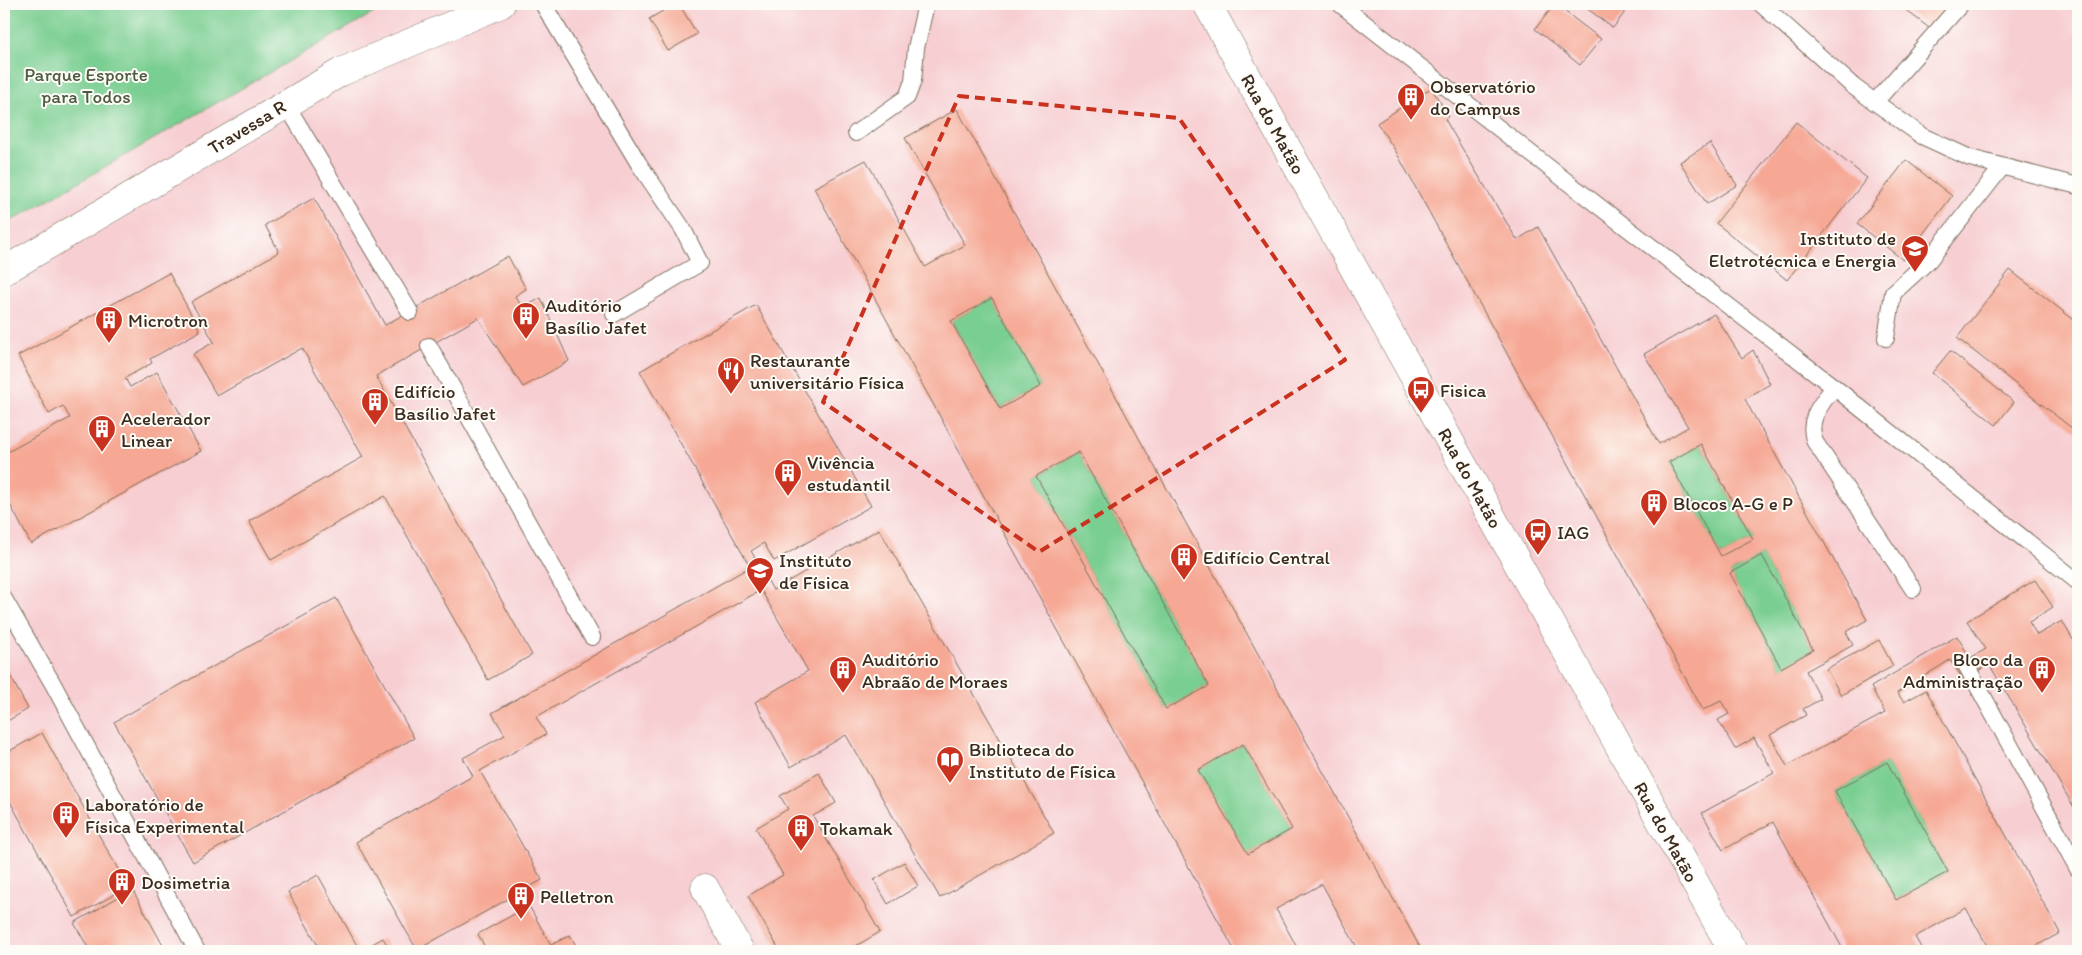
<svg xmlns="http://www.w3.org/2000/svg" width="2082" height="955" viewBox="0 0 2082 955" font-family="Itim,sans-serif">
<style>
.built{fill:#f7cfd3}
.green{fill:#79ce91;stroke:#5a7c58}
.building{fill:#f6a894;fill-rule:evenodd}
.lines{fill:none;stroke-linecap:round;stroke-linejoin:round}
.lane-casing{stroke:#7c6d5e;stroke-width:18}
.street-casing{stroke:#7c6d5e;stroke-width:29}
.secondary-casing{stroke:#7c6d5e;stroke-width:29}
.lane{stroke:#fff;stroke-width:16}
.street{stroke:#fff;stroke-width:28}
.secondary{stroke:#fff;stroke-width:28}
.marked{fill:none;stroke:#c8321e;stroke-width:4;stroke-dasharray:10 6;stroke-linejoin:round}
.labels{text-anchor:middle;dominant-baseline:central;stroke-width:4;stroke-linejoin:round;paint-order:stroke}
.park-label{font-size:19px;fill:#4e5b40;stroke:#fdfcf7}
.poi-label{font-size:19px;fill:#3b2a1e;stroke:#fdfcf7;text-anchor:start}
.street-label{font-size:19px;fill:#3b2a1e;stroke:#fdfcf7}
</style>
<rect width="100%" height="100%" fill="#fdfcf7"/>
<filter id="ink" filterUnits="userSpaceOnUse"><feTurbulence type="fractalNoise" baseFrequency=".02" numOctaves="2"/><feDisplacementMap in="SourceGraphic" scale="10" xChannelSelector="R" yChannelSelector="G"/><feConvolveMatrix kernelMatrix="1 2 1 2 8 2 1 2 1" color-interpolation-filters="sRGB"/></filter>
<filter id="wash" filterUnits="userSpaceOnUse"><feTurbulence type="fractalNoise" baseFrequency=".0096" numOctaves="4" result="noise"/><feDisplacementMap in="SourceGraphic" scale="20" xChannelSelector="R" yChannelSelector="G"/><feGaussianBlur stdDeviation="1.12" result="paint"/><feColorMatrix in="noise" values="0 0 0 0 0 0 0 0 0 0 0 0 0 0 0 0 0 1.4 0 .05"/><feComposite in="paint" operator="in"/></filter>
<g filter="url(#wash)">
<rect width="100%" height="100%" fill="#f6e9d4"/>
<rect class="built" x="4" y="4" width="2074" height="947"/>
<g class="green">
<polygon points="4,4 389,4 4,225"/>
<polygon points="992,298 1041,386 1000,409 951,321"/>
<polygon points="1701,444 1753,539 1721,556 1669,462"/>
<polygon points="1079,452 1209,686 1166,709 1036,476"/>
<polygon points="1762,555 1813,650 1781,668 1730,573"/>
<polygon points="1243,744 1292,829 1248,854 1198,770"/>
<polygon points="1887,762 1948,872 1896,900 1835,791"/>
</g>
<g id="blocks">
<g class="building">
<polygon points="675,4 679,4 697,34 668,51 649,19"/>
<polygon points="1555,4 1601,39 1580,65 1535,29"/>
<polygon points="1581,4 1631,4 1613,28"/>
<polygon points="1898,4 1954,4 1933,31"/>
<path d="M1431,88L1449,116L1445,119L1450,128L1517,240L1538,227L1659,444L1688,427L1644,354L1714,314L1742,358L1753,350L1770,384L1745,399L1748,405L1867,620L1846,632L1853,645L1806,671L1821,699L1803,709L1806,715L1770,735L1787,766L1885,713L1871,687L1957,636L1970,658L1986,649L1967,621L2035,580L2053,607L2029,622L2037,635L2062,621L2078,648V814L1989,664L1964,680L1950,660L1897,693L1904,702L1926,690L2060,933L2027,951H1990L1966,908L1915,937L1923,951H1844L1773,822L1723,850L1702,813L1774,773L1754,738L1735,749L1718,720L1729,714L1721,701L1703,710L1395,150L1377,123ZM1701,444L1753,539L1721,556L1669,462ZM1762,555L1813,650L1781,668L1730,573ZM1887,762L1948,872L1896,900L1835,791Z"/>
<path d="M957,109L1108,382L1422,951H1359L1322,884L1276,909L1299,951H1235L970,471L814,188L866,160L925,267L965,245L905,138ZM992,298L1041,386L1000,409L951,321ZM1079,452L1209,686L1166,709L1036,476ZM1243,744L1292,829L1248,854L1198,770Z"/>
<polygon points="1796,122 1867,178 1787,280 1716,223"/>
<polygon points="1710,143 1737,185 1707,204 1680,162"/>
<polygon points="1906,160 1952,196 1903,260 1857,224"/>
<polygon points="314,198 385,325 508,256 526,289 515,296 523,308 541,298 569,361 523,387 478,318 376,376 532,655 488,680 385,496 271,560 249,521 363,457 302,348 217,396 193,354 214,342 191,302 279,252 265,225"/>
<polygon points="2010,270 2078,323 2078,433 1957,338"/>
<polygon points="169,273 200,331 150,359 152,363 125,378 130,387 157,372 201,451 31,544 4,493 4,454 70,418 63,406 49,414 18,356"/>
<polygon points="756,305 871,506 774,561 764,543 751,551 773,590 879,529 1054,833 940,898 846,735 791,767 755,702 808,671 761,590 536,717 546,734 480,771 542,880 417,950 356,842 473,776 463,758 505,735 492,713 750,567 640,371"/>
<polygon points="1950,351 2014,402 1996,425 1932,373"/>
<polygon points="336,598 414,738 193,862 114,722"/>
<polygon points="1879,640 1893,666 1841,695 1826,669"/>
<polygon points="4,664 28,709 4,723"/>
<polygon points="42,733 128,887 74,917 4,791 4,754"/>
<polygon points="819,773 836,803 813,816 880,932 847,951 780,951 748,896 783,875 756,828 788,809 780,796"/>
<polygon points="904,862 918,886 888,904 874,880"/>
<polygon points="318,875 360,951 383,938 391,951 321,951 288,892"/>
<polygon points="132,889 166,951 90,951 74,923"/>
<polygon points="529,906 551,945 570,935 579,951 487,951 478,934"/>
</g>
</g>
</g>
<g filter="url(#ink)">
<use href="#blocks" fill-opacity="0" stroke="#7c6d5e" stroke-width="1"/>
<g class="lines">
<defs>
<g id="lane">
<polyline points="543,4 639,164 683,229 700,263 614,314"/>
<polyline points="1340,4 1570,184 1834,387 2078,582"/>
<polyline points="1761,4 1854,87 1922,136 1970,158 2078,186"/>
<polyline points="1875,102 1961,4"/>
<polyline points="286,104 410,312"/>
<polyline points="856,133 907,97 913,81 916,48 926,4"/>
<polyline points="1886,338 1893,293 1929,260 2002,167"/>
<polyline points="429,346 592,637"/>
<path d="M1834,387C1821,404 1806,420 1815,442L1913,589"/>
<polyline points="4,599 53,684 197,951"/>
<polyline points="1966,665 2078,869"/>
</g>
<g id="street">
<polyline points="4,271 341,72 501,4"/>
<polyline points="705,888 740,951"/>
</g>
<polyline id="secondary" points="1207,4 1733,951"/>
</defs>
<use href="#lane" class="lane-casing"/>
<use href="#street" class="street-casing"/>
<use href="#secondary" class="secondary-casing"/>
<use href="#lane" class="lane"/>
<use href="#street" class="street"/>
<use href="#secondary" class="secondary"/>
</g>
</g>
<path class="marked" d="M959,96L1179,118L1345,360L1039,552L823,402Z"/>
<defs>
<symbol id="building-pin" viewBox="-11 -11 22 30"><path d="M0 17L-7.5 6A9.5 9.5 0 1 1 7.5 6Z" fill="#c8321e" stroke="#fdfcf7"/><path d="M-4-6H4V6H1V3H-1V6H-4ZM-2.5-4.3h1.7v1.8h-1.7ZM.8-4.3h1.7v1.8H.8ZM-2.5-1h1.7V.8h-1.7ZM.8-1h1.7V.8H.8Z" fill="#fff"/></symbol>
<symbol id="university-pin" viewBox="-11 -11 22 30"><path d="M0 17L-7.5 6A9.5 9.5 0 1 1 7.5 6Z" fill="#c8321e" stroke="#fdfcf7"/><path d="M0-5L7-2L0 1L-7-2ZM-4 1L0 2.5L4 1V4Q0 6-4 4Z" fill="#fff"/></symbol>
<symbol id="restaurant-pin" viewBox="-11 -11 22 30"><path d="M0 17L-7.5 6A9.5 9.5 0 1 1 7.5 6Z" fill="#c8321e" stroke="#fdfcf7"/><path d="M-5-6h1v4h1v-4h1v4h1v-4h1v5L-1.5 .5V6h-2V.5L-5-1ZM5-6V6H3V1.5H1.5Q1.5-4 5-6Z" fill="#fff"/></symbol>
<symbol id="bus-pin" viewBox="-11 -11 22 30"><path d="M0 17L-7.5 6A9.5 9.5 0 1 1 7.5 6Z" fill="#c8321e" stroke="#fdfcf7"/><path d="M-5-6H5V4H4V6H2V4H-2V6H-4V4H-5ZM-3.5-4V0h7V-4ZM-3.5 1.2v1.5H-2V1.2ZM2 1.2v1.5H3.5V1.2Z" fill="#fff"/></symbol>
<symbol id="library-pin" viewBox="-11 -11 22 30"><path d="M0 17L-7.5 6A9.5 9.5 0 1 1 7.5 6Z" fill="#c8321e" stroke="#fdfcf7"/><path d="M-6-4Q-3-5.5-.7-3.5V5Q-3 3-6 4ZM6-4Q3-5.5 .7-3.5V5Q3 3 6 4Z" fill="#fff"/></symbol>
</defs>
<g fill-rule="evenodd">
<use href="#building-pin" x="1395" y="81" width="32" height="43"/>
<use href="#university-pin" x="1899" y="233" width="32" height="43"/>
<use href="#building-pin" x="510" y="300" width="32" height="43"/>
<use href="#building-pin" x="93" y="304" width="32" height="43"/>
<use href="#restaurant-pin" x="715" y="355" width="32" height="43"/>
<use href="#bus-pin" x="1405" y="374" width="32" height="43"/>
<use href="#building-pin" x="359" y="386" width="32" height="43"/>
<use href="#building-pin" x="86" y="413" width="32" height="43"/>
<use href="#building-pin" x="772" y="457" width="32" height="43"/>
<use href="#building-pin" x="1638" y="487" width="32" height="43"/>
<use href="#bus-pin" x="1522" y="516" width="32" height="43"/>
<use href="#building-pin" x="1168" y="541" width="32" height="43"/>
<use href="#university-pin" x="744" y="555" width="32" height="43"/>
<use href="#building-pin" x="827" y="654" width="32" height="43"/>
<use href="#building-pin" x="2026" y="654" width="32" height="43"/>
<use href="#library-pin" x="934" y="744" width="32" height="43"/>
<use href="#building-pin" x="50" y="799" width="32" height="43"/>
<use href="#building-pin" x="785" y="812" width="32" height="43"/>
<use href="#building-pin" x="106" y="866" width="32" height="43"/>
<use href="#building-pin" x="505" y="880" width="32" height="43"/>
</g>
<g class="labels">
<g class="park-label">
<text x="86" y="74">Parque Esporte<tspan x="86" dy="22">para Todos</tspan></text>
</g>
<g class="poi-label">
<text x="1430" y="86">Observatório<tspan x="1430" dy="22">do Campus</tspan></text>
<text x="1896" y="238" text-anchor="end">Instituto de<tspan x="1896" dy="22">Eletrotécnica e Energia</tspan></text>
<text x="545" y="305">Auditório<tspan x="545" dy="22">Basílio Jafet</tspan></text>
<text x="128" y="320">Microtron</text>
<text x="750" y="360">Restaurante<tspan x="750" dy="22">universitário Física</tspan></text>
<text x="1440" y="390">Fisica</text>
<text x="394" y="391">Edifício<tspan x="394" dy="22">Basílio Jafet</tspan></text>
<text x="121" y="418">Acelerador<tspan x="121" dy="22">Linear</tspan></text>
<text x="807" y="462">Vivência<tspan x="807" dy="22">estudantil</tspan></text>
<text x="1673" y="503">Blocos A-G e P</text>
<text x="1557" y="532">IAG</text>
<text x="1203" y="557">Edifício Central</text>
<text x="779" y="560">Instituto<tspan x="779" dy="22">de Física</tspan></text>
<text x="862" y="659">Auditório<tspan x="862" dy="22">Abraão de Moraes</tspan></text>
<text x="2023" y="659" text-anchor="end">Bloco da<tspan x="2023" dy="22">Administração</tspan></text>
<text x="969" y="749">Biblioteca do<tspan x="969" dy="22">Instituto de Física</tspan></text>
<text x="85" y="804">Laboratório de<tspan x="85" dy="22">Física Experimental</tspan></text>
<text x="820" y="828">Tokamak</text>
<text x="141" y="882">Dosimetria</text>
<text x="540" y="896">Pelletron</text>
</g>
<g class="street-label">
<text transform="translate(1273 124) rotate(61)">Rua do Matão</text>
<text transform="translate(247 127) rotate(-31)">Travessa R</text>
<text transform="translate(1470 478) rotate(61)">Rua do Matão</text>
<text transform="translate(1666 832) rotate(61)">Rua do Matão</text>
</g>
</g>
<rect width="2082" height="955" fill="none" stroke="#fdfcf7" stroke-width="20"/>
</svg>
